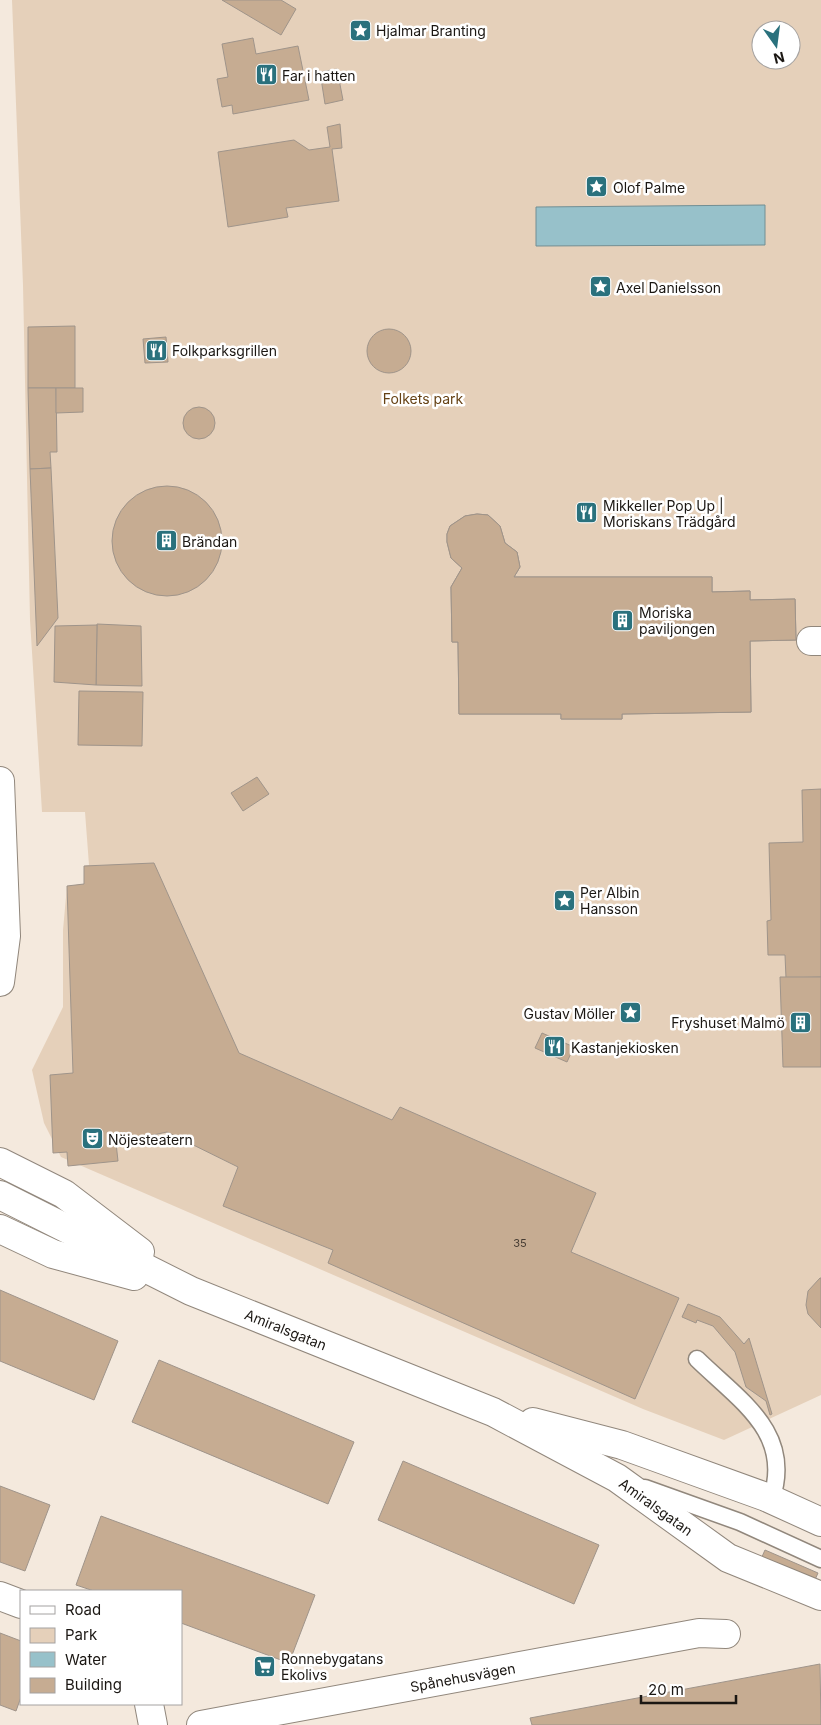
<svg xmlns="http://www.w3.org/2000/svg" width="821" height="1725" viewBox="0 0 821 1725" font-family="Inter,sans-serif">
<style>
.green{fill:#e5d0ba;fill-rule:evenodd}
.water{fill:#97c1ca;stroke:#728e93}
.building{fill:#c6ac92;stroke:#9f948a}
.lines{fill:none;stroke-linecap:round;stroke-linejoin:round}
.service-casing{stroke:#91877c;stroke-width:19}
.minor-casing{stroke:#91877c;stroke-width:30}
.secondary-casing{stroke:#91877c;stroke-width:30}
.service{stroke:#fff;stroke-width:16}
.minor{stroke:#fff;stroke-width:28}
.secondary{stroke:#fff;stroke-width:28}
.labels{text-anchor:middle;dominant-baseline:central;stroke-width:5;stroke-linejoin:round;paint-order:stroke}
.number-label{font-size:11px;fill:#463c33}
.poi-label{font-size:14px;fill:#1b1713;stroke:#fff;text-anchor:start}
.park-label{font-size:14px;fill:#664215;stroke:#fff}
.street-label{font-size:14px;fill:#1b1713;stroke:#fff}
</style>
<rect width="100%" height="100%" fill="#f4e9dd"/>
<path class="green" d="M12,0H821V1395L724,1440L643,1409L61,1157L44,1123L32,1070L63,1007V930L67,886L84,884V866L89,865L85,812H42L30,620L23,285ZM761,30H791V60H761Z"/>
<polygon class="water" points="765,205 765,245 536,246 536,207"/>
<g class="building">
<polygon points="222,0 281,0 296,9 281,35"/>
<polygon points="253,38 256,54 298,46 309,100 233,114 232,105 222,107 217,79 228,77 222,44"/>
<polygon points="337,69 343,100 325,104 320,72"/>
<polygon points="340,124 342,148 332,149 339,201 286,208 288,217 228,227 218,152 294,140 309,150 330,147 327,127"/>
<polygon points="75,326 75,388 28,388 28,327"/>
<circle cx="389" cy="351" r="22"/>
<polygon points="166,337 168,362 145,363 143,339"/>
<polygon points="28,388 56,388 57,452 50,452 51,468 30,469"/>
<polygon points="56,388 83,388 83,412 56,413"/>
<circle cx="199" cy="423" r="16"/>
<polygon points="51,468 58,618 37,646 30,469"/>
<circle cx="167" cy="541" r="55"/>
<polygon points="477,514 488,515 500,526 505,543 517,552 520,567 514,577 712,577 712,592 750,591 750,600 795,599 796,640 750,641 751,712 622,714 622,719 561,719 561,714 459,714 458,642 452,642 451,587 462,568 451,558 447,542 447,534 450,526 465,516"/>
<polygon points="477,514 488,515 500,526 505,543 517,552 520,567 514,577 712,577 712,592 750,591 750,600 795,599 796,640 750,641 751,712 622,714 622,719 561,719 561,714 459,714 458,642 452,642 451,587 462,568 451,558 447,542 447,534 450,526 465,516"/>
<polygon points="97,624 141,626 142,686 96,685"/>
<polygon points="97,625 96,685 54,682 55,626"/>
<polygon points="79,691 143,692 142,746 78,745"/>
<polygon points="257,777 269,794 243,811 231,793"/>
<polygon points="821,789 821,977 786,978 785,955 768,955 767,921 771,920 769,843 803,842 802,790"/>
<polygon points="154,863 239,1053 392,1120 400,1107 596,1193 571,1252 679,1298 635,1399 328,1263 333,1250 223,1206 238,1167 167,1132 116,1143 118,1161 68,1166 67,1152 53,1153 50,1075 73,1073 67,886 84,884 84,866"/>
<polygon points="780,977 821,977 821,1067 783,1067"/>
<polygon points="542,1033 574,1047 567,1062 535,1048"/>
<polygon points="820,1278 821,1278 821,1328 808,1314 806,1305 808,1291"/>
<polygon points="0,1290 118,1341 94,1400 0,1361"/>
<polygon points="688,1304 720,1317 744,1344 749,1338 772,1414 770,1415 766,1401 746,1387 735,1352 713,1326 697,1320 696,1323 682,1317"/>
<polygon points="159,1360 354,1442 328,1504 132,1422"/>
<polygon points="403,1461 599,1545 574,1604 378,1520"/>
<polygon points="0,1486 50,1505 25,1571 0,1562"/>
<polygon points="101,1516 315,1595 289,1663 181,1623 181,1591 94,1591 76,1585"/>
<polygon points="765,1550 818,1573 814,1582 761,1559"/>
<polygon points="0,1633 21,1641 21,1697 16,1711 0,1705"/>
<polygon points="820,1664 821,1725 532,1725 530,1718"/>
</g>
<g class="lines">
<defs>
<g id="service">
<path d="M697,1359C740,1401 794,1433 771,1500"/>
<polyline points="645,1488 740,1522 821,1559"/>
</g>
<g id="minor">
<polyline points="811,641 821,641"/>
<polyline points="0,781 6,936 0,982"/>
<polyline points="0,1596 21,1604"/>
<polyline points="149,1704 153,1725"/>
<path id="s1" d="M201,1725L699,1633L726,1634"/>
</g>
<g id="secondary">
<polyline points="0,1162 64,1194 140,1252"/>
<path id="s2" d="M0,1195L191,1291L493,1412L617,1478L728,1558L821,1596"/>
<polyline points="0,1229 53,1254 134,1276"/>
<polyline points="533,1422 622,1445 766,1497 821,1522"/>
</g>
</defs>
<use href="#service" class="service-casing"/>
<use href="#minor" class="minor-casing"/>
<use href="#secondary" class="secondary-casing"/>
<use href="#service" class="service"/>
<use href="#minor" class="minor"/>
<use href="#secondary" class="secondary"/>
</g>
<defs>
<symbol id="sight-square" viewBox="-11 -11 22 22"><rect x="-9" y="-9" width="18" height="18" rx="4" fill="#2a717d" stroke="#fff"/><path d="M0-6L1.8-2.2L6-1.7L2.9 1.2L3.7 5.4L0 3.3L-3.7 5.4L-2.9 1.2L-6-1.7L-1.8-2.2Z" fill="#fff"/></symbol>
<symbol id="restaurant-square" viewBox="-11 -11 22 22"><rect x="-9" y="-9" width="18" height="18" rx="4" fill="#2a717d" stroke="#fff"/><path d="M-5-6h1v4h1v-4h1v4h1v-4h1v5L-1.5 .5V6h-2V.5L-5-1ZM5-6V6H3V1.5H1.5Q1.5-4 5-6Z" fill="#fff"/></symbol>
<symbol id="building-square" viewBox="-11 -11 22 22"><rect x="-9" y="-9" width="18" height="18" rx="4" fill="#2a717d" stroke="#fff"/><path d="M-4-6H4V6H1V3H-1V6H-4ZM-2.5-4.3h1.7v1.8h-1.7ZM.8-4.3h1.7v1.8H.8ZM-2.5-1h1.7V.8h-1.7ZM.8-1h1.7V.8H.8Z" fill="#fff"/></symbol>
<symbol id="theatre-square" viewBox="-11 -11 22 22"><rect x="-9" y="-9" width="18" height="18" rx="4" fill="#2a717d" stroke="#fff"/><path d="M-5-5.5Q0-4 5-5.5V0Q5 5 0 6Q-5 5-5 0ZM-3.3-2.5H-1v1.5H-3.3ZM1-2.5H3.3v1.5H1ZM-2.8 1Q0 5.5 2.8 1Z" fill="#fff"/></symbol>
<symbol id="supermarket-square" viewBox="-11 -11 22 22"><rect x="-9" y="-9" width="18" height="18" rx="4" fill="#2a717d" stroke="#fff"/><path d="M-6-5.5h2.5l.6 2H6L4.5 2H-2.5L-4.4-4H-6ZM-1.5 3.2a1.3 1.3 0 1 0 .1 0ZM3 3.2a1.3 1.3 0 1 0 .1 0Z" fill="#fff"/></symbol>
</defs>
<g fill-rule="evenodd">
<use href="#sight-square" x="348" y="18" width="25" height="25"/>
<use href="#restaurant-square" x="254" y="62" width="25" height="25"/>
<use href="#sight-square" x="584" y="174" width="25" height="25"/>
<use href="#sight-square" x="588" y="274" width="25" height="25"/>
<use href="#restaurant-square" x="144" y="338" width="25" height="25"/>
<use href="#restaurant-square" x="574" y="500" width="25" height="25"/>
<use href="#building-square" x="154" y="528" width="25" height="25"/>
<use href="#building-square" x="610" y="608" width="25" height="25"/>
<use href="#sight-square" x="552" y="888" width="25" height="25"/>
<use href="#sight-square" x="618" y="1000" width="25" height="25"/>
<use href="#building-square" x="788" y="1010" width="25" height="25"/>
<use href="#restaurant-square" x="542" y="1034" width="25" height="25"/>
<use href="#theatre-square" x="80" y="1126" width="25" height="25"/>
<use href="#supermarket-square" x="252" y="1654" width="25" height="25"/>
</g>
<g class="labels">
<g class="number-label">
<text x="520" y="1243">35</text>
</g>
<g class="poi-label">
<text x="376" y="30">Hjalmar Branting</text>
<text x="282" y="75">Far i hatten</text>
<text x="613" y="187">Olof Palme</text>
<text x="616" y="287">Axel Danielsson</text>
<text x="172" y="350">Folkparksgrillen</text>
<text x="603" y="505">Mikkeller Pop Up |<tspan x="603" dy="16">Moriskans Trädgård</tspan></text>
<text x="182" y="541">Brändan</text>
<text x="639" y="612">Moriska<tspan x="639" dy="16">paviljongen</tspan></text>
<text x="580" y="892">Per Albin<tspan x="580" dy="16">Hansson</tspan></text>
<text x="615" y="1013" text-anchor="end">Gustav Möller</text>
<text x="785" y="1022" text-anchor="end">Fryshuset Malmö</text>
<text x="571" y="1047">Kastanjekiosken</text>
<text x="108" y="1139">Nöjesteatern</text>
<text x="281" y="1658">Ronnebygatans<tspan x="281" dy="16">Ekolivs</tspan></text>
</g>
<g class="park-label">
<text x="423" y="398">Folkets park</text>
</g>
<g class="street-label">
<text stroke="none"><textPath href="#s2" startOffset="316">Amiralsgatan</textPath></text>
<text stroke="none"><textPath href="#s2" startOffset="728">Amiralsgatan</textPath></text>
<text stroke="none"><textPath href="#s1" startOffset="266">Spånehusvägen</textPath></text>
</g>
</g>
<rect x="20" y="1590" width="162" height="115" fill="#ffffff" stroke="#a4a2a1"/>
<rect x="30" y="1606" width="25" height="8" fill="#ffffff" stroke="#a4a2a1"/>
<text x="65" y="1615" font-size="15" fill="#1b1713">Road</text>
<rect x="30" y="1628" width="25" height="15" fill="#e5d0ba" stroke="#a4a2a1"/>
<text x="65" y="1640" font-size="15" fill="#1b1713">Park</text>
<rect x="30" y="1652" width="25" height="15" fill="#97c1ca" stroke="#a4a2a1"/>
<text x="65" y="1665" font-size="15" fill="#1b1713">Water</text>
<rect x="30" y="1678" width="25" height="15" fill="#c6ac92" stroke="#a4a2a1"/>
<text x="65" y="1690" font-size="15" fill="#1b1713">Building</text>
<g transform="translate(776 45) rotate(166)"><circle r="24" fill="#ffffff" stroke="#a4a2a1"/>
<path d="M0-4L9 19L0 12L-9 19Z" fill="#2a717d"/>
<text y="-8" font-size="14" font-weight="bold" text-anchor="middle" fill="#1b1713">N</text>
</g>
<path d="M641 1695v8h95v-8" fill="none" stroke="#1b1713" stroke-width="2.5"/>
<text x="648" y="1695" font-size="15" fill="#1b1713" stroke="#ffffff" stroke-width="4" paint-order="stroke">20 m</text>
</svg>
